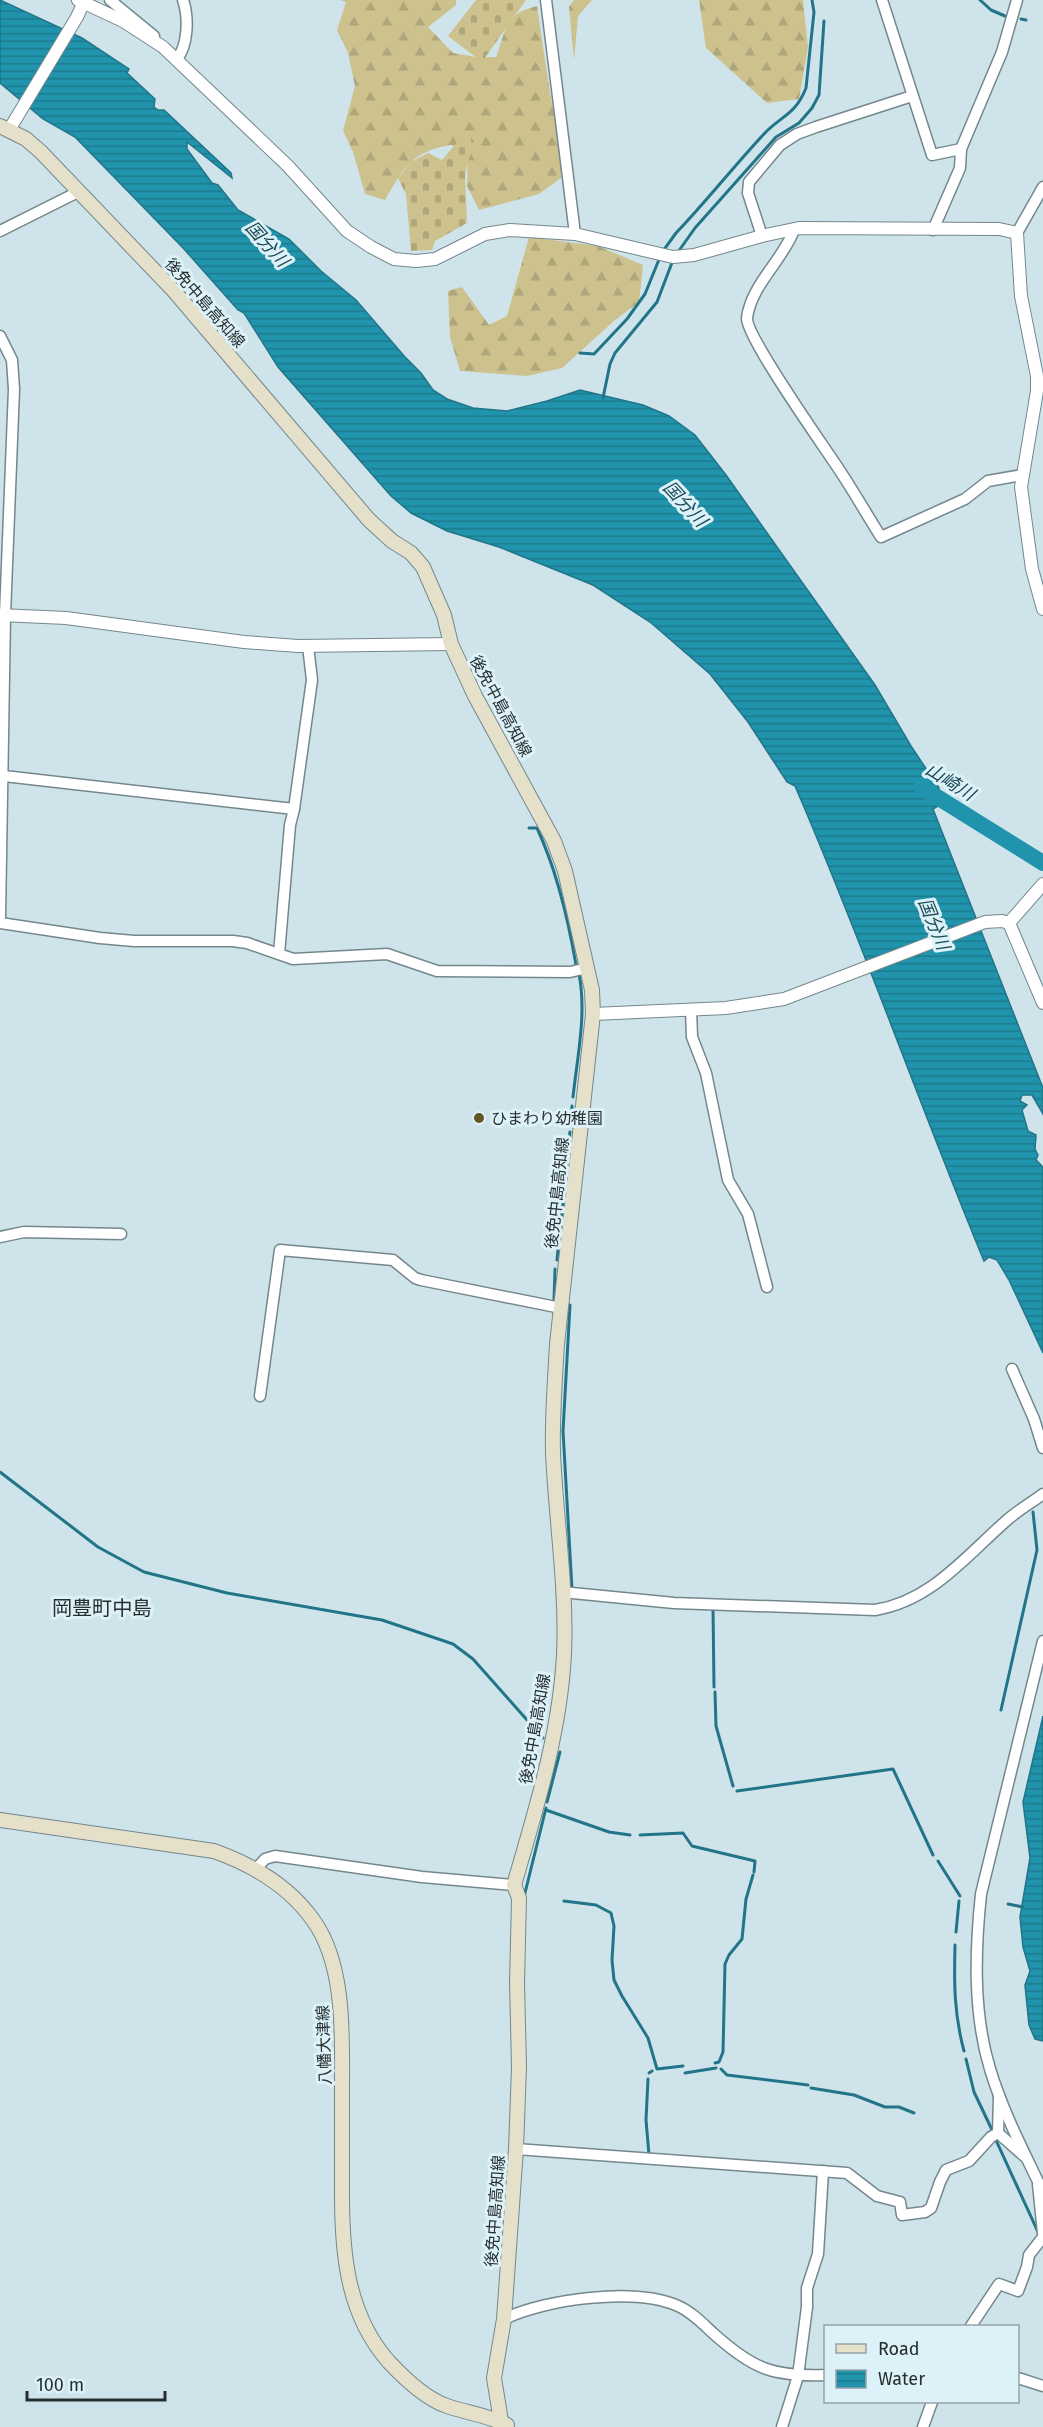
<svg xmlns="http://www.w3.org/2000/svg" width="1043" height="2427" viewBox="0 0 1043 2427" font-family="'Fira Sans','Noto Sans JP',sans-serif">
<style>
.forest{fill:url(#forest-firs)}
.cemetery{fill:url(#cemetery-stones)}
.water{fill:url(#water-rules);stroke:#227588;stroke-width:1.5}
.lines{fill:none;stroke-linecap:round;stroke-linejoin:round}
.stream{stroke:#227588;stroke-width:3}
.river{stroke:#2194ad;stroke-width:16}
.minor-casing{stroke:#74878d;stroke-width:13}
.tertiary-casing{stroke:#74878d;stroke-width:14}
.secondary-casing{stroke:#74878d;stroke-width:16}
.minor{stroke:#fff;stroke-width:10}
.tertiary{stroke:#fff;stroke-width:12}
.secondary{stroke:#e5e0ca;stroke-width:14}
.poi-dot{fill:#625623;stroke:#ddf1f8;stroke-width:2}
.labels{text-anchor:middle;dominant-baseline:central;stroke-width:6;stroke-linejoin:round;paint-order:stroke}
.street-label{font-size:16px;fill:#262e30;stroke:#ddf1f8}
.poi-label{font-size:16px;fill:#262e30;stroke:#ddf1f8;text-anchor:start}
.water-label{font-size:18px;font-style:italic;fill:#1b4954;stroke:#ddf1f8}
.quarter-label{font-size:20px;fill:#262e30;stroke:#ddf1f8}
</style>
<defs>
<pattern id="forest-firs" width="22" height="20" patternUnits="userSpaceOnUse" patternTransform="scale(1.5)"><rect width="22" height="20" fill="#cdc18e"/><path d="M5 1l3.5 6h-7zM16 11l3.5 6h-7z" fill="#b0a67b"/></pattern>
<pattern id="cemetery-stones" width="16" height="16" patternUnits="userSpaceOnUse" patternTransform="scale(1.5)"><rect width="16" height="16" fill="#cdc18e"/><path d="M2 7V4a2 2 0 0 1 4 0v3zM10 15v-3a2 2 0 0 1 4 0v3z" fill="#b0a67b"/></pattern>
<pattern id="water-rules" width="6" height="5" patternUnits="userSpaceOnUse" patternTransform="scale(1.5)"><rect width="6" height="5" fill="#2194ad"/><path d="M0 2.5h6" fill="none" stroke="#1d798d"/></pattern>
</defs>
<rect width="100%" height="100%" fill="#cfe4ea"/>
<g class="forest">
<path d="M340,0H456V5L428,27L453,53L476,57H496C506,30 505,13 537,6L550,93L565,175L539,194L479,210L467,186L468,156L452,145C414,150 403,168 385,200L365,194L353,152L343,131L355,86L348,53L337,30L346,2Z"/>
<polygon points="574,0 592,0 578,16 574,60 569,7"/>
<polygon points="699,0 803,0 808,47 799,99 767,103 706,48"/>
<polygon points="529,237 598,246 643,265 639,302 615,320 562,368 527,376 460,371 450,337 448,291 462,287 489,325 507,316"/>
</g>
<g class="cemetery">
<polygon points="476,0 526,0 482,62 448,36"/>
<polygon points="465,133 474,141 465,174 467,223 435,241 432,250 411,251 406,194 398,178 411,162 428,153 442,160"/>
</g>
<g class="water">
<path d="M0,0L82,38L129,69L127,73L155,99L154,107L158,110H164L231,173L232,178L187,142V149L212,183L218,185L238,210L289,239L321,271L356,300L405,357L421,373L433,390L447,399L473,408L507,411L547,401L580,390L643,405L669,416L695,435L726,475L875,685L911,746L939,788L938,806L933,809L1043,1088V1114L1032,1095H1022L1020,1101L1027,1105L1022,1110L1028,1131L1036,1135L1035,1149L1038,1155L1036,1160L1043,1167V1353L1009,1280L997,1260L989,1257L984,1261C919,1104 863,943 795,786L787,782L748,722L710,674L650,622L593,585L499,547L447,531L411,513L391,496L278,367L244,313L238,310L184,249L75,137L43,119L0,83Z"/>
<polygon points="1043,1716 1043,2041 1035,2039 1029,2025 1025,1985 1030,1971 1023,1947 1020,1917 1030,1858 1023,1802"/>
</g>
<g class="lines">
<g class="stream">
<polyline points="980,0 991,10 1005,16"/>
<polyline points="1021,19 1026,20"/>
<path d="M663,251L676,233C706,202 733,167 763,135C780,116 795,116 806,88L814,12L812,0"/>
<polyline points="678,252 695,228 776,137 799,123 812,108 819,95 824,21"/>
<polyline points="580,353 594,354 627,319 645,294 660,257"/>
<polyline points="603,398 610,364 615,353 657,302 673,260"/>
<path d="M529,828H537C557,871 568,918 576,965"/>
<path d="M573,1097C577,1058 587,1014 579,974"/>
<polyline points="571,1124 572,1106"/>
<polyline points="557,1260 570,1132"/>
<polyline points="554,1300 555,1269"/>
<polyline points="570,1305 563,1431 572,1589"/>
<polyline points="0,1472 98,1547 144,1572 227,1593 382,1620 453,1644 473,1659 543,1738"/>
<polyline points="713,1608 714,1687"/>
<polyline points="715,1692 716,1726 733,1786"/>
<polyline points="1001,1710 1037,1550 1033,1512"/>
<polyline points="737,1791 893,1769 933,1855"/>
<polyline points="547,1802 560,1752"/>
<polyline points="546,1810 609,1832 630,1835"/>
<polyline points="640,1835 683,1833 692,1846 755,1861 754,1872"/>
<polyline points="938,1861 960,1896"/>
<polyline points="524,1897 546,1808"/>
<polyline points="564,1901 596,1905 611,1913 614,1926 612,1960 614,1980 622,1996 648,2038 657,2069 683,2066"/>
<polyline points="1008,1904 1023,1907"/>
<polyline points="956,1932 959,1901"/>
<path d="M955,1945C954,1983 954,2014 964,2051"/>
<polyline points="966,2059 974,2092 993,2132"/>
<polyline points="715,2063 719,2062 723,2052 725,1964 729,1955 742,1939 746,1899 753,1875"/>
<polyline points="721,2069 727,2075 808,2085"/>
<polyline points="649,2073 652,2071"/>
<polyline points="685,2073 716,2068"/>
<polyline points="648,2079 646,2120 649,2155"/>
<polyline points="811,2088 854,2095 885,2107 899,2107 914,2113"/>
<polyline points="995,2138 1038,2232"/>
</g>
<polyline class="river" points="921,787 1043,863"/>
<defs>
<g id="minor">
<polyline points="110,0 154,36"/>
<polyline points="546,0 575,234"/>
<polyline points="882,0 932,155 961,149"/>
<path d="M177,59C188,45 189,18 183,0"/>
<path d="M794,230C783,260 751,285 747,318C746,337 825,448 840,471C854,492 867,515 881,537L965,499L988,481L1022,475"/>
<polyline points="933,230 960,168 961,149 1002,52 1017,0"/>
<polyline points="0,231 78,192"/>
<polyline points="1017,233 1043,187"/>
<polyline points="762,236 748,193 749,182 780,145 797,134 816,127 912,96"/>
<polyline points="0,336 12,360 14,389 5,615 0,917"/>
<polyline points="4,776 294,809"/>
<polyline points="0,923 100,938 134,941 233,941 247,943 293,959 387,954 437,971 570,972 587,968"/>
<polyline points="279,954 290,825 294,809 312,680 308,646"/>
<polyline points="691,1010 692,1037 706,1073 728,1180 748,1214 767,1287"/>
<polyline points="0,1237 24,1232 121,1234"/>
<polyline points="1012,1369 1034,1419 1043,1448"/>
<polyline points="260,1396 280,1250 393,1260 415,1278 421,1280 561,1308"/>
<path d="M562,1592L674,1603L875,1610C931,1601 965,1557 1006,1521C1017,1511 1031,1503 1043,1494"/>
<path d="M1043,1641L981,1894C975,1951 973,2013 990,2069C1003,2112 1024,2152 1043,2192"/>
<polyline points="256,1869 265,1859 275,1856 422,1877 514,1885"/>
<polyline points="998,2133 1024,2156"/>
<polyline points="516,2149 847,2173 877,2196 900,2202 902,2215 925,2212 931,2208 940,2182 946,2170 969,2161 991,2137 998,2133 999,2096"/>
<polyline points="1038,2184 1043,2233"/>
<path d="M504,2319C545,2299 635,2287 678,2306C692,2312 703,2324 714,2334C753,2369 773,2377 826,2375"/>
<polyline points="971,2326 999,2284 1018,2291 1027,2267 1029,2255 1043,2237"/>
<polyline points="1018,2378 1043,2386"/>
<polyline points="782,2427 798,2376 807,2307 807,2288 818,2254 823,2171"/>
<polyline points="923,2427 932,2402"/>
</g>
<g id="tertiary">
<polyline points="78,0 123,21 163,47 288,166 347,231 371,247 394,259 416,261 435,259 485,234 510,230 575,234 673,257 694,255 762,236 799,228 999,229 1017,233 1021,296 1037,376 1037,391 1021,487 1032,569 1043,609"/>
<polyline points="9,130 77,17 84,2"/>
<polyline points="0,615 66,618 244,642 298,646 451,644"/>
<polyline points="1009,923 1043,884"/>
<polyline points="593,1014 726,1008 784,999 985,922 1002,921 1009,923 1043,1003"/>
</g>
<g id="secondary">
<path d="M0,126L26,139L41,152L174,291L369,520L392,541L411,553L423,567L444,615L451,644L475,696L554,841L565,871L587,968L592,990L593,1014L557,1344C555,1380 552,1417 553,1453C556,1519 567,1589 564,1654C560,1733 536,1809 514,1885L519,1898L517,1983L519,2067L516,2149L504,2319L494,2378L502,2427"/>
<path d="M0,1820L214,1851C253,1865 289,1886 313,1920C346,1965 342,2039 342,2092C342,2127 342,2162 342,2196C342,2256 348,2316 389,2362C404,2378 426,2399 447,2406C467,2413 487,2415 507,2425"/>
</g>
</defs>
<use href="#minor" class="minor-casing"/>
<use href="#tertiary" class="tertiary-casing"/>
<use href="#secondary" class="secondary-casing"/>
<use href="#minor" class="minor"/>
<use href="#tertiary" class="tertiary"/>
<use href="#secondary" class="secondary"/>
</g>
<circle class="poi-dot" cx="479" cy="1118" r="6"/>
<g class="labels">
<g class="street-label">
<text transform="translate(205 303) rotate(49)">後免中島高知線</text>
<text transform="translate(501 706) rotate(62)">後免中島高知線</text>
<text transform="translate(557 1193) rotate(-84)">後免中島高知線</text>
<text transform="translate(535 1729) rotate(-80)">後免中島高知線</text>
<text transform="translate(324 2045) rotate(-92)">八幡大津線</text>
<text transform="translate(495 2211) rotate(-86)">後免中島高知線</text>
</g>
<g class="poi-label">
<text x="491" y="1118">ひまわり幼稚園</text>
</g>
<g class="water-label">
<text transform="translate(267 244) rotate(48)">国分川</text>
<text transform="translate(685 504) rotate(47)">国分川</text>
<text transform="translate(950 782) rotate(32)">山崎川</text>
<text transform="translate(934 924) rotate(68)">国分川</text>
</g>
<g class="quarter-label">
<text x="102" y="1608">岡豊町中島</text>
</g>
</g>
<rect x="824" y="2325" width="195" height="78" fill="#ddf1f8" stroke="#94a3a8" stroke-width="1.5"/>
<rect x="836" y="2344" width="30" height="9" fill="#e5e0ca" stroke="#94a3a8" stroke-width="1.5"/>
<text x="878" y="2355" font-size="18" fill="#262e30">Road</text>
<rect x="836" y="2370" width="30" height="18" fill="url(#water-rules)" stroke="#94a3a8" stroke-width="1.5"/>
<text x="878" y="2385" font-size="18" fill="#262e30">Water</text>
<path d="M27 2391v9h138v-9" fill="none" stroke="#262e30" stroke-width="3"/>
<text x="36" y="2391" font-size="18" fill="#262e30" stroke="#ddf1f8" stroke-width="4.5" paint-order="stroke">100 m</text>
</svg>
